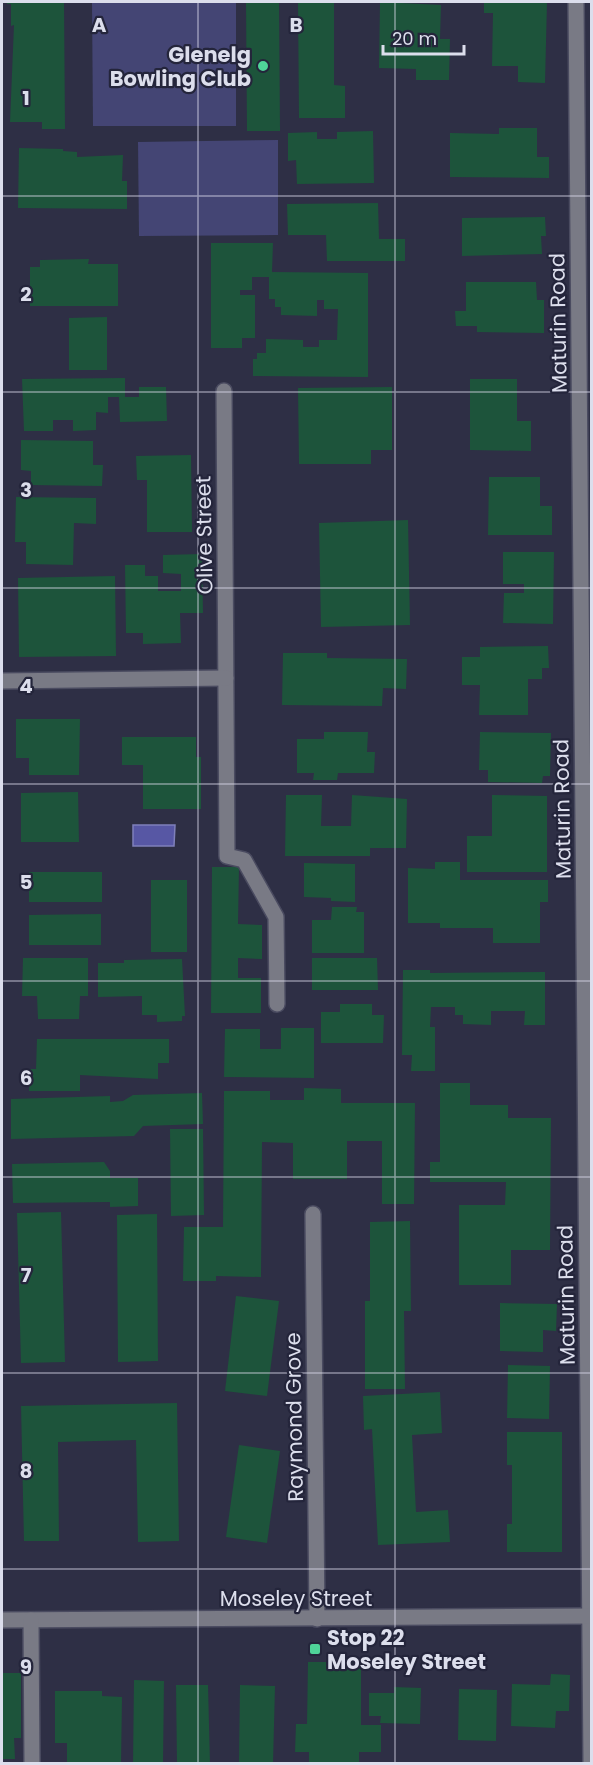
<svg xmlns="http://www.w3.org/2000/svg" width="593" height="1765" viewBox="0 0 593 1765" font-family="Poppins,sans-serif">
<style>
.green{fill:#444574}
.water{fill:#5757a4;stroke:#7f80ba;stroke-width:1.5}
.building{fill:#1d543b}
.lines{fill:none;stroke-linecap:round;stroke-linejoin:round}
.minor-casing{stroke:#4a4b60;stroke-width:18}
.minor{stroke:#797a85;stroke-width:15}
.grid{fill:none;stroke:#dcdeec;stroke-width:1.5;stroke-opacity:0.55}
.poi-dot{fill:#4fd399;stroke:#24253b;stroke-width:2}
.labels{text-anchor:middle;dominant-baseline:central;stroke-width:4.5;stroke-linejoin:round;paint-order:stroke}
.poi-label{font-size:21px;font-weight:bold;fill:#dcdeec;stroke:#24253b;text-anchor:end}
.street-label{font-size:21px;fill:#dcdeec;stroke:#24253b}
.grid-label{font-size:20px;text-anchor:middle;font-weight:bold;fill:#dcdeec;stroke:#24253b;stroke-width:4.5;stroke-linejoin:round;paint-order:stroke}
</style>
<rect width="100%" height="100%" fill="#2e2f45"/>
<g class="green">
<polygon points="92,2 236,2 236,126 93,126"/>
<polygon points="278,140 278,235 139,236 138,142"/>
</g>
<polygon class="water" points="133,825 175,825 174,846 133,846"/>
<g class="building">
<polygon points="7,2 64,2 65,129 42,129 42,122 10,122 14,25 11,26 11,4 7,4"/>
<polygon points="246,2 279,2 280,131 247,131"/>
<polygon points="298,2 334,2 334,85 345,86 345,118 299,118"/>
<polygon points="380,2 441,5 440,39 450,39 449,80 416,80 416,69 379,68"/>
<polygon points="484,2 547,2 545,83 518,82 518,66 492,66 493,13 484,13"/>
<polygon points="499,128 537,128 537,157 549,157 549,178 450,177 450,133 499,134"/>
<polygon points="373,131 374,183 297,184 296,160 288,161 288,133 317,132 317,139 337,139 337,132"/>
<polygon points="19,148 63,149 63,151 77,152 77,157 123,155 122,181 127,181 127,209 18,208"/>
<polygon points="378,203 379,239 405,239 405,261 327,261 326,235 288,235 287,204"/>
<polygon points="545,217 546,236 541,236 542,254 462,256 462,218"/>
<polygon points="211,243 273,243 272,272 368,273 368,377 253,376 253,359 257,359 257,353 266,353 266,339 303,340 303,347 319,347 319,340 337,340 338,309 324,309 324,300 317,300 317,316 281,315 281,307 275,307 275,299 269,299 269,277 252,277 252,290 240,290 240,295 255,295 255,338 242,338 242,348 211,348"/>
<polygon points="89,259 88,264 118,264 118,306 30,306 30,267 40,267 40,260"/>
<polygon points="466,282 536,282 537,300 544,300 544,333 477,332 477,326 456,326 455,311 466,311"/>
<polygon points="107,317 107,370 69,370 69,318"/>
<polygon points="125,378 125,397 139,397 139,387 166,387 167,421 120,422 119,397 108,397 108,413 96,412 96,430 73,431 73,420 53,420 53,431 24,431 22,379"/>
<polygon points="470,379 517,379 517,421 531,421 531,451 470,450"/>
<polygon points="392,387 392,450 371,450 371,464 299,464 298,388"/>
<polygon points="21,440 93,441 93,465 103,465 102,486 31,485 31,471 21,470"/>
<polygon points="191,455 192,532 147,532 147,480 137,480 136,456"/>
<polygon points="489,477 540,477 540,506 552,506 552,535 488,535"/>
<polygon points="16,497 96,498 96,524 74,523 73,565 26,564 26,542 15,542"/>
<polygon points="408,520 410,625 321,627 319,523"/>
<polygon points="503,552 554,552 553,624 503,623 504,593 524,593 524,584 503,584"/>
<polygon points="202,554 203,613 180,613 181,643 143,644 143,633 126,633 125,565 145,565 145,576 158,576 158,591 181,591 181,574 163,573 163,555"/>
<polygon points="115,576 116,656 19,657 18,578"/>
<polygon points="548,646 549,668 542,668 542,679 528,679 528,715 479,715 480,685 462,685 462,657 480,657 480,647"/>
<polygon points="283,653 327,653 327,658 407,659 406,689 383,688 382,706 282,705"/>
<polygon points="16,719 80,719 79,775 29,775 29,758 16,758"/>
<polygon points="324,732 368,732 367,752 375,752 374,773 338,773 337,780 313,780 314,773 297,773 297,739 324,739"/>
<polygon points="480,732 551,733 550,776 543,776 542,783 488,782 488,770 479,770"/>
<polygon points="122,737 196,737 196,757 201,757 201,809 143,809 143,765 122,765"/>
<polygon points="78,792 79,842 21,842 21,793"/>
<polygon points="286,795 322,795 321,826 351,826 352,795 407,799 406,848 370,848 370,856 285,856"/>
<polygon points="492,795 547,796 547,872 467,872 467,836 492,836"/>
<polygon points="435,862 460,862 460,880 548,880 548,902 540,902 540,943 493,943 493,928 440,928 440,923 408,923 408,868 435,869"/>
<polygon points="304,863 355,864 355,902 331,901 331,898 304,897"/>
<polygon points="212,867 239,867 238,924 262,925 262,959 238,958 238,978 261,978 261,1013 211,1013"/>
<rect x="29" y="872" width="73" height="30"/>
<rect x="151" y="880" width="36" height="72"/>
<polygon points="332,907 357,907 356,912 364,912 364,953 312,953 312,920 331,920"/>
<polygon points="101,914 101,945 29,945 29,915"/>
<polygon points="23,958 88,958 88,996 80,996 79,1019 38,1019 37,996 22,996"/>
<polygon points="312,958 377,958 378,990 312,990"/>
<polygon points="182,959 185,1016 182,1016 182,1021 157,1022 157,1015 142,1015 142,996 98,997 98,963 124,963 124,960"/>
<polygon points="403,970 430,970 430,973 545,972 545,1025 524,1025 525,1011 491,1011 491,1025 463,1024 463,1015 455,1015 455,1007 431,1007 430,1027 435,1027 435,1071 411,1071 412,1055 402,1055"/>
<polygon points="340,1004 372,1004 372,1015 384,1015 383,1043 321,1043 321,1012 340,1012"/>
<polygon points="281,1028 314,1028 314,1078 224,1077 225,1029 260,1029 260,1049 281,1049"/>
<polygon points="37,1039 169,1039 169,1063 158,1063 158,1079 80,1075 80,1091 29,1091 30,1069 36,1069"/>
<polygon points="440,1083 470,1083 470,1105 508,1105 508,1118 551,1118 550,1250 511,1250 511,1285 459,1285 459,1205 505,1205 506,1182 430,1182 430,1162 440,1162"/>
<polygon points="304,1088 341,1089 341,1103 415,1103 414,1204 382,1204 382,1141 347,1141 347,1179 293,1179 293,1143 262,1142 261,1277 216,1276 216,1281 183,1281 184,1227 223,1227 224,1091 270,1091 270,1100 304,1100"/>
<polygon points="202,1093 203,1124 143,1126 134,1136 11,1139 11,1099 110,1096 110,1102 123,1101 133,1095"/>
<polygon points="170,1129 203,1129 204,1215 171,1216"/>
<polygon points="104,1162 110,1171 110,1178 138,1178 138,1206 110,1207 110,1202 13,1203 12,1164"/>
<polygon points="61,1212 65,1362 21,1363 17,1213"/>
<polygon points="157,1214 158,1361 118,1362 117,1215"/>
<polygon points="410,1221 411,1311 404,1311 405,1389 365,1389 365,1301 370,1301 370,1222"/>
<polygon points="236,1296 279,1301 267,1396 225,1391"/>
<polygon points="500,1303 557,1304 556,1331 543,1330 543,1352 500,1351"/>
<polygon points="508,1365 550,1366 549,1419 507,1418"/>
<polygon points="440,1392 442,1433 412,1435 416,1512 448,1510 450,1542 378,1545 372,1429 364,1430 363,1396"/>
<polygon points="177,1403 179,1541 138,1542 136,1440 58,1442 59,1541 24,1541 21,1406"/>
<polygon points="507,1432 562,1432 562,1552 507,1552 507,1524 512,1524 512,1465 507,1465"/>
<polygon points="239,1445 280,1451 267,1543 226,1537"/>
<polygon points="308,1662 361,1662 361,1725 381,1725 381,1752 359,1752 359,1762 309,1762 309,1752 295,1752 296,1724 307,1724"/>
<polygon points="2,1673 21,1673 21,1738 14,1738 15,1759 2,1759"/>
<polygon points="551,1674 570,1675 569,1711 556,1711 555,1728 511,1726 512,1684 550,1685"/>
<polygon points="134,1680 164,1681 163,1764 133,1764"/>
<polygon points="176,1685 208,1685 210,1764 177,1764"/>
<polygon points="240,1685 275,1686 273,1764 239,1764"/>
<polygon points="394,1687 421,1688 420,1724 380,1723 381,1716 369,1716 369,1693 394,1693"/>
<polygon points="459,1689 497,1690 496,1741 458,1740"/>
<polygon points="55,1691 102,1691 102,1696 122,1697 121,1764 67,1764 67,1743 55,1743"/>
</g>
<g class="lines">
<defs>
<g id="minor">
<polyline points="576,2 591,1764"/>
<polyline points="224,391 227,856 244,860 276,917 277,1004"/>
<polyline points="2,681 226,678"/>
<polyline points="313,1214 317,1619"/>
<polyline points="2,1620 592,1616"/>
<polyline points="31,1620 32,1764"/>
</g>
</defs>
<use href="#minor" class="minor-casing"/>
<use href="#minor" class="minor"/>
</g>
<path class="grid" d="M198,2V1764M395,2V1764M2,196H592M2,392H592M2,588H592M2,784H592M2,981H592M2,1177H592M2,1373H592M2,1569H592"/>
<g class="poi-dot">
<circle cx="263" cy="66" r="6"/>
<rect x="309" y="1643" width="12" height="12" rx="3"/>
</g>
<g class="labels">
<g class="poi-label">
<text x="251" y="54">Glenelg<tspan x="251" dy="24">Bowling Club</tspan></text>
<text x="327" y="1637" text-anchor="start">Stop 22<tspan x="327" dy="24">Moseley Street</tspan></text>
</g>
<g class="street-label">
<text transform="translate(558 323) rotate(-91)">Maturin Road</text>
<text transform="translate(204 535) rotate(-91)">Olive Street</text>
<text transform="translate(562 809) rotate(-91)">Maturin Road</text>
<text transform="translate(566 1295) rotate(-91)">Maturin Road</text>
<text transform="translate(294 1417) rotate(-91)">Raymond Grove</text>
<text x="296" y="1598">Moseley Street</text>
</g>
</g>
<g class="grid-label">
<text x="99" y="32">A</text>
<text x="296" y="32">B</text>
<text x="26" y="105">1</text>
<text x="26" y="301">2</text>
<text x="26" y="497">3</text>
<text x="26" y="693">4</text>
<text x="26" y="889">5</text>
<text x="26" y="1085">6</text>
<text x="26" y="1282">7</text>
<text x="26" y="1478">8</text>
<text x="26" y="1674">9</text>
</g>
<rect width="593" height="1765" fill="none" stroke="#dcdeec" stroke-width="6"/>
<path d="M383 45v9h81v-9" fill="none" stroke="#dcdeec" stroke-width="3"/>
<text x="392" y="45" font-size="18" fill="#dcdeec" stroke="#24253b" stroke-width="4.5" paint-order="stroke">20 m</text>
</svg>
